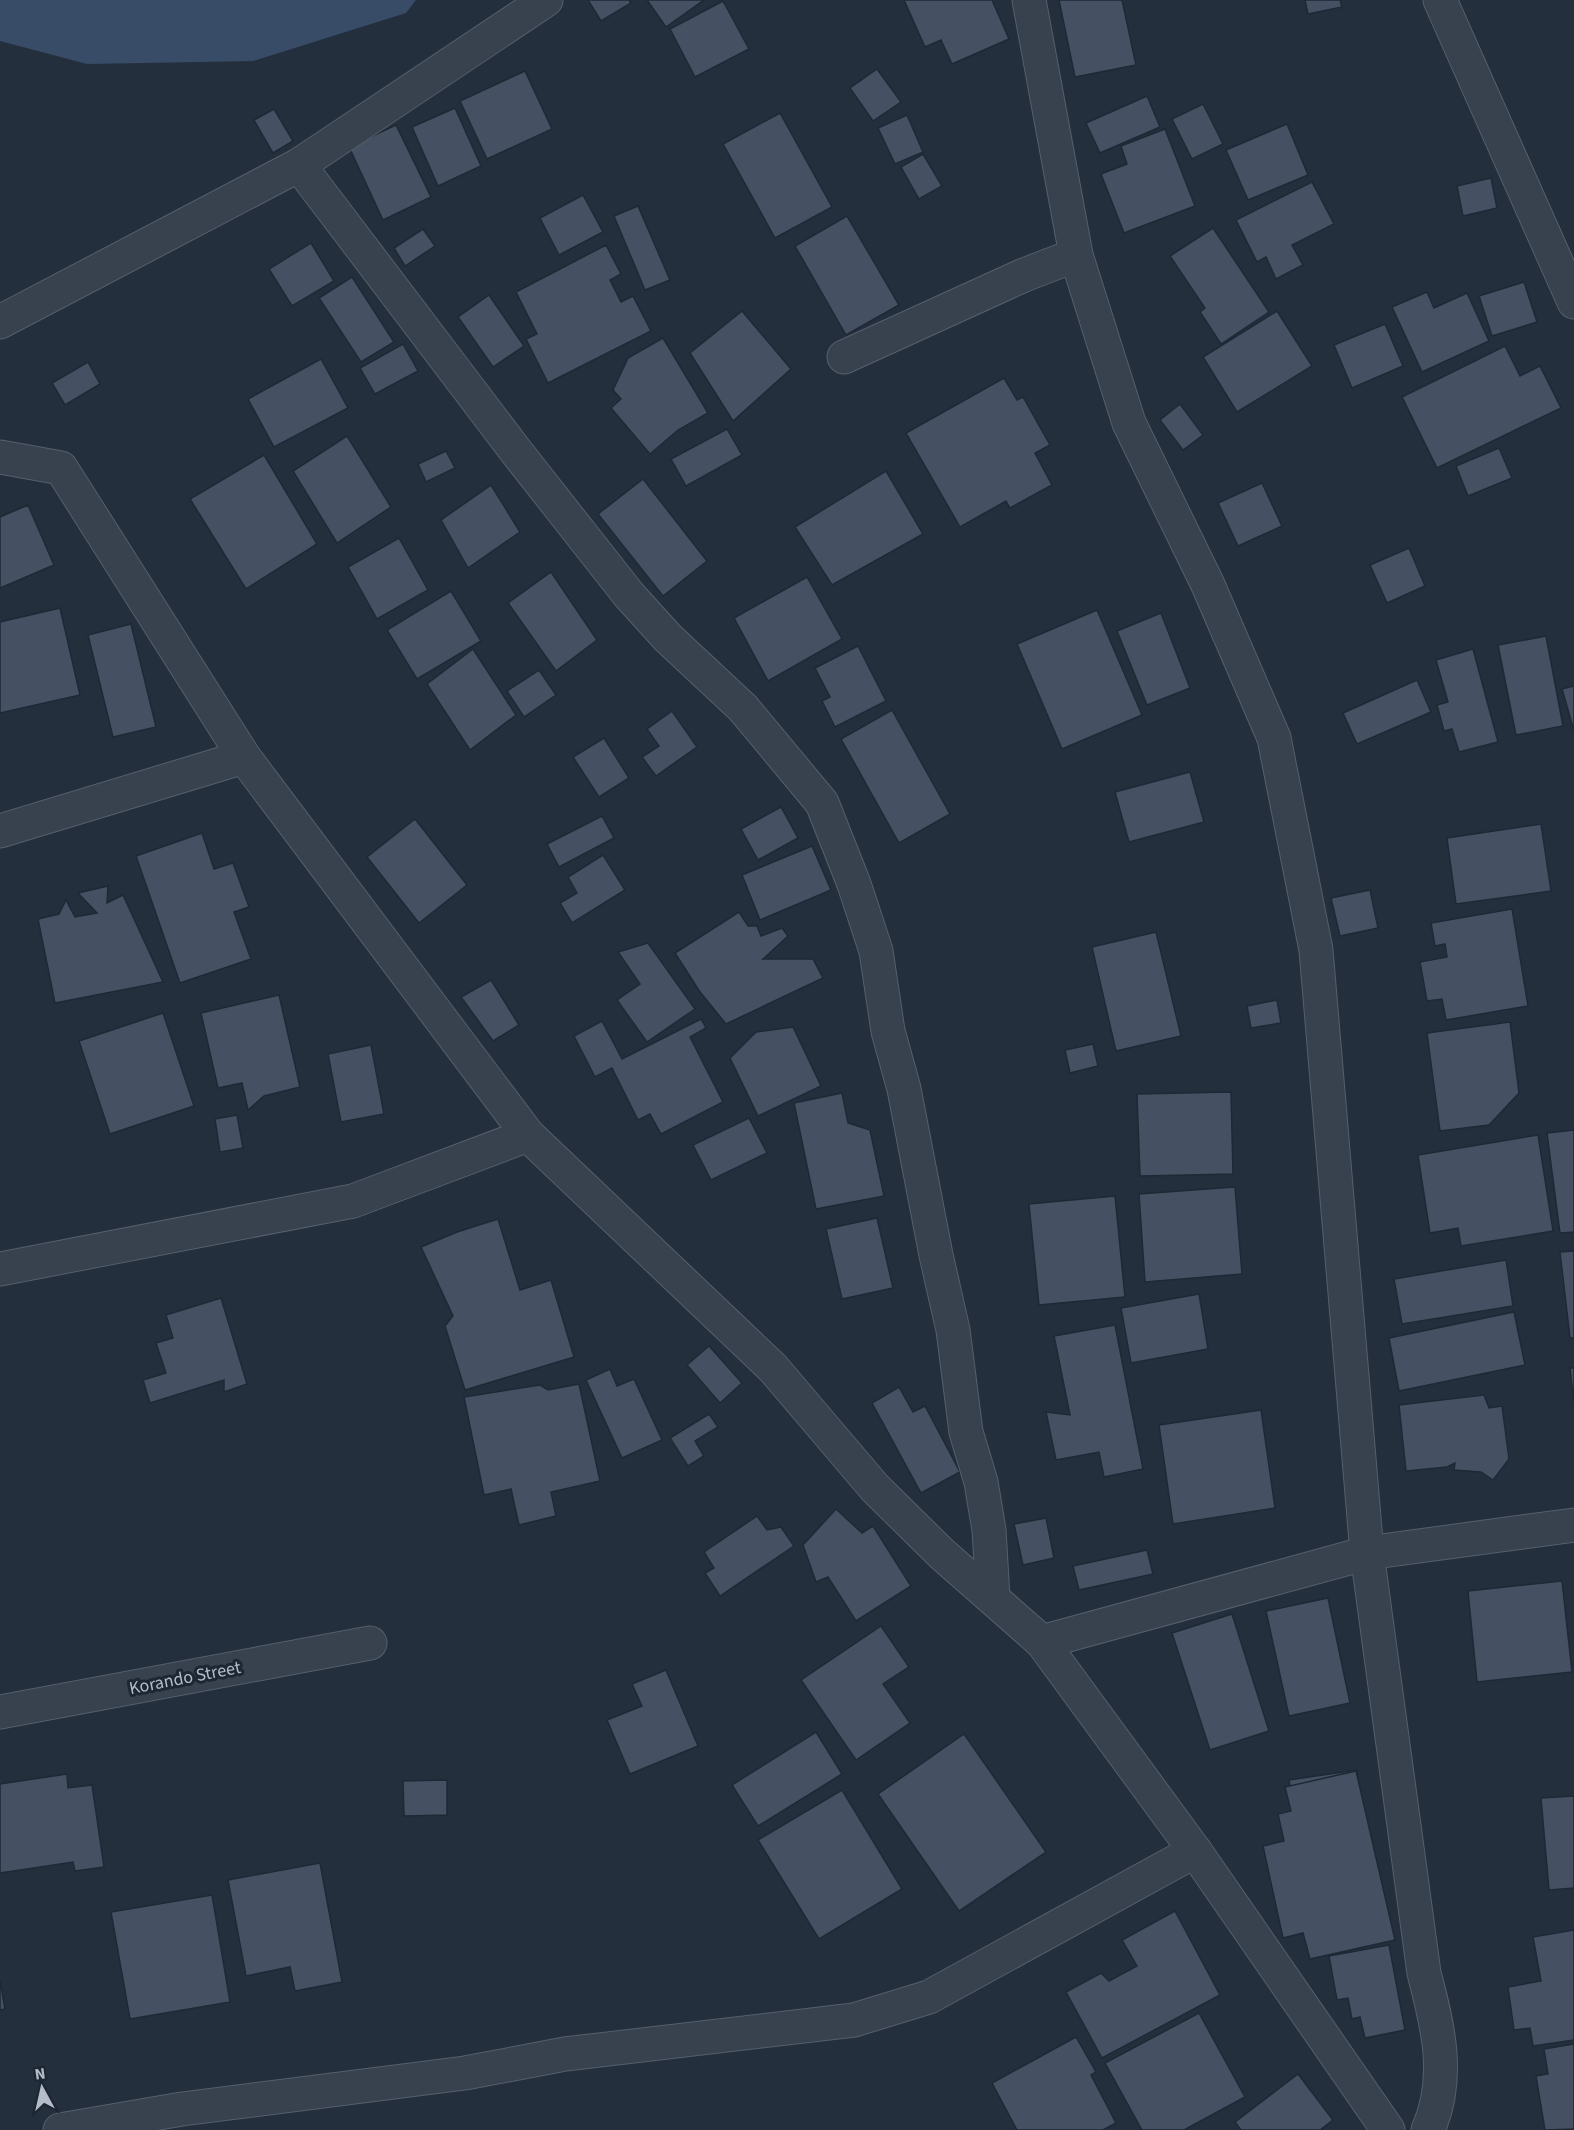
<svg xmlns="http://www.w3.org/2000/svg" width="1574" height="2130" viewBox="0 0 1574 2130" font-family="'Source Sans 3',sans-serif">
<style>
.water{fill:#394c67}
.building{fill:#455162;stroke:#1f2835;stroke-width:1.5}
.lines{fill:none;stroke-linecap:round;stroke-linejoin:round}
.minor-casing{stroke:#565f6c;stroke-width:35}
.minor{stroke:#38414e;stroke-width:33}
.labels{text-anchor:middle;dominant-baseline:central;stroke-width:6;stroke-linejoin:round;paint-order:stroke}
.street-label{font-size:18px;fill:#b4bcc9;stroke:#1d2633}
</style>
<rect width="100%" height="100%" fill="#242f3e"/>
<polygon class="water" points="0,0 416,0 406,13 253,61 87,64 0,41"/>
<g class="building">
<polygon points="588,0 629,0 631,3 601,21"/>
<polygon points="647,0 704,0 666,27"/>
<polygon points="904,0 992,0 1009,39 952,64 941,40 925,47"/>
<polygon points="1059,0 1122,0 1136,65 1075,77"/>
<polygon points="1305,0 1340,0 1342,7 1308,14"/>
<polygon points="723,1 749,49 695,77 670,29"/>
<polygon points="877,69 901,102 873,121 850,88"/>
<polygon points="525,71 552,129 487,159 460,101"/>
<polygon points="1147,96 1160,127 1100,153 1086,123"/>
<polygon points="1203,104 1223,144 1192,159 1172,119"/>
<polygon points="455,108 481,166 438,186 412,127"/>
<polygon points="274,109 293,141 273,153 254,120"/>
<polygon points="780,113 832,207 775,238 723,144"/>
<polygon points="907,115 923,152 895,164 878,128"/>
<polygon points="1287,124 1308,175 1248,200 1226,150"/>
<polygon points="396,125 431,197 383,220 349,147"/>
<polygon points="1165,129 1195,206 1124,233 1101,174 1127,164 1121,146"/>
<polygon points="923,154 942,186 919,199 901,167"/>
<polygon points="1491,178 1497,208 1463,216 1457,186"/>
<polygon points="1312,182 1334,224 1292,245 1303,265 1276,279 1266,257 1257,262 1236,220"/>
<polygon points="583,195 603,232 559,255 540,218"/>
<polygon points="638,206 670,280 645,290 614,216"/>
<polygon points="847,216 899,305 846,335 795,246"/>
<polygon points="1213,228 1269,312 1221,344 1200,312 1205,308 1170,256"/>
<polygon points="423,229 435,246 405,266 394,248"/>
<polygon points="311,243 334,281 292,306 269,269"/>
<polygon points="606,245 621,274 610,280 621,302 633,296 651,331 548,383 526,339 537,334 516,292"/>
<polygon points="352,277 394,342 361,362 319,298"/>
<polygon points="1524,282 1537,322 1492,336 1479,296"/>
<polygon points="1427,292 1434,308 1467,293 1489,341 1422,372 1392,307"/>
<polygon points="489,295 524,346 493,367 458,317"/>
<polygon points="742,311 791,369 733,421 690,353"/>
<polygon points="1277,311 1312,366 1237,412 1203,357"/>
<polygon points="1385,324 1403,366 1352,388 1334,345"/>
<polygon points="663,338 708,413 678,430 650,454 611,408 621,399 613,390 628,358"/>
<polygon points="403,344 418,371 375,394 360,368"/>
<polygon points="1505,346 1520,376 1540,366 1561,408 1437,468 1402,397"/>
<polygon points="321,359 348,408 274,447 248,399"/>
<polygon points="88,362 100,384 65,405 52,383"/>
<polygon points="1004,378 1017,400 1023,397 1050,445 1035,453 1052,485 1010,508 1006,501 960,527 906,433"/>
<polygon points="1180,404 1203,435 1183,450 1160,420"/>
<polygon points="727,429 742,455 686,486 671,459"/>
<polygon points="347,436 391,507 337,543 293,471"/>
<polygon points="1499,448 1512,478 1468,496 1456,466"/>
<polygon points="446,451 455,468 426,482 418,464"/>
<polygon points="264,455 317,544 246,589 190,499"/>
<polygon points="886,471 923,534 832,585 795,527"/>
<polygon points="643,479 707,561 663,596 598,514"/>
<polygon points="1262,483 1282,526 1238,546 1218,503"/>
<polygon points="491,485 520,532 468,568 441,520"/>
<polygon points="28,505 54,565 0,588 0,517"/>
<polygon points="399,538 428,590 377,619 348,567"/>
<polygon points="1409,548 1425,586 1387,603 1370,565"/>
<polygon points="551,572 597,640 556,671 508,603"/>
<polygon points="807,577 842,639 768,681 734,618"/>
<polygon points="451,591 481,641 417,679 387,630"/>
<polygon points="60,608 80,695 0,713 0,622"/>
<polygon points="1097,610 1142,715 1062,749 1017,644"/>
<polygon points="1161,613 1190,688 1147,705 1117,631"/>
<polygon points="131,624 156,727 113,737 88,635"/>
<polygon points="1546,636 1563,726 1516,735 1498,645"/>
<polygon points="858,646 886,701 835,727 822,701 830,697 815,668"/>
<polygon points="473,649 516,715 470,750 427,684"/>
<polygon points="1473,649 1498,742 1459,752 1452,729 1444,731 1437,705 1448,702 1436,660"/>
<polygon points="539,670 556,695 524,717 507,691"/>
<polygon points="1417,680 1431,712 1357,744 1343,713"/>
<polygon points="1574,686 1574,731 1562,689"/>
<polygon points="892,710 950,814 899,843 841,739"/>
<polygon points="672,711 697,747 656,776 642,757 659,746 647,729"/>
<polygon points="604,738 629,778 599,797 573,757"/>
<polygon points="1190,772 1204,822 1129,842 1115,792"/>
<polygon points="781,807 798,838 758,860 741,829"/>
<polygon points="602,816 614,838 559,867 547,844"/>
<polygon points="415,819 467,885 419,923 367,857"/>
<polygon points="1541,824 1551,891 1456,904 1447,838"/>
<polygon points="202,833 214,869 233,863 249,907 234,912 251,959 180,983 136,856"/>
<polygon points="812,846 831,890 760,920 742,875"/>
<polygon points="603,855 625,890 572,923 560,903 577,893 568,877"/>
<polygon points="108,886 107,903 123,895 163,982 55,1003 38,919 59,914 66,900 75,917 97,913 78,893"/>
<polygon points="1370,890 1378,928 1340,936 1331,898"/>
<polygon points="1512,909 1528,1006 1446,1020 1442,999 1427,1001 1420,962 1447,957 1445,944 1435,946 1431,923"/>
<polygon points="739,912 748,926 757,926 761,936 782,928 788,936 763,959 813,959 823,978 726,1024 700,992 675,953"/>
<polygon points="1156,932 1181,1036 1116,1051 1092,947"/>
<polygon points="648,943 695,1009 647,1042 617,1000 640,984 618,952"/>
<polygon points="491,980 519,1025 493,1041 461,997"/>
<polygon points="279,995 300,1087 264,1096 248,1110 242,1083 218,1088 201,1013"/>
<polygon points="1277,1000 1281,1023 1251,1028 1247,1006"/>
<polygon points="163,1013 194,1106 110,1134 79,1041"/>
<polygon points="701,1019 706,1028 690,1037 723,1102 661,1134 650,1114 638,1120 612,1068 595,1077 574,1036 602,1021 622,1059"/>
<polygon points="1510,1022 1519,1093 1489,1125 1440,1131 1427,1033"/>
<polygon points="793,1027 821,1086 758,1116 730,1058 756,1032"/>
<polygon points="1093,1044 1098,1066 1070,1073 1065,1050"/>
<polygon points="371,1045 384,1114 341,1122 328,1054"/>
<polygon points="1231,1092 1233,1174 1140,1176 1137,1094"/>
<polygon points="842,1093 848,1123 870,1130 884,1196 816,1209 794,1103"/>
<polygon points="237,1115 243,1148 220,1152 215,1119"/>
<polygon points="749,1118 767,1153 711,1180 693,1145"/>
<polygon points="1574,1130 1574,1232 1560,1233 1547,1133"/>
<polygon points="1538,1135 1553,1231 1461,1246 1458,1228 1430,1233 1418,1155"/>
<polygon points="1235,1187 1242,1274 1145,1282 1139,1194"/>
<polygon points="1115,1196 1125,1297 1039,1305 1029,1204"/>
<polygon points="877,1218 893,1288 842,1299 826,1229"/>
<polygon points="498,1219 520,1290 551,1280 574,1357 465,1390 445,1326 453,1316 421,1247 457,1232"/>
<polygon points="1574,1251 1574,1338 1570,1338 1560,1252"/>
<polygon points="1506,1260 1513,1306 1402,1324 1394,1279"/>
<polygon points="1199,1294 1208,1349 1131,1363 1121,1308"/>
<polygon points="221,1298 247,1384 224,1392 224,1380 150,1403 143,1380 166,1373 156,1343 173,1338 166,1315"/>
<polygon points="1514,1312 1525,1365 1399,1391 1389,1338"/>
<polygon points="1115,1325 1143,1469 1104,1477 1099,1452 1056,1460 1046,1412 1070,1415 1054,1336"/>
<polygon points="709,1346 742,1383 720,1403 687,1365"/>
<polygon points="1570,1368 1574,1368 1574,1404"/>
<polygon points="610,1369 617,1386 634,1379 662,1440 622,1458 586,1380"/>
<polygon points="579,1384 600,1481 551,1492 556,1516 519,1525 511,1489 484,1495 464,1397 540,1385 548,1390"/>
<polygon points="899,1387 913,1412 925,1406 960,1472 921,1493 872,1403"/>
<polygon points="1484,1395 1489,1408 1502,1406 1509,1459 1493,1480 1481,1472 1454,1470 1455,1463 1447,1467 1406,1471 1399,1405"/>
<polygon points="1261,1410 1275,1508 1173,1524 1159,1425"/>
<polygon points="709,1414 718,1427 695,1441 704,1456 688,1466 670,1438"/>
<polygon points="836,1509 862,1533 873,1526 911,1586 856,1621 828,1577 816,1582 803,1545"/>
<polygon points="757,1516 767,1530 781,1527 794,1546 720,1596 705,1573 714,1568 704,1552"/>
<polygon points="1046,1518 1054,1558 1023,1565 1014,1524"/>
<polygon points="1147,1550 1153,1574 1079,1590 1073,1566"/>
<polygon points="1562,1581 1572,1672 1477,1682 1468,1591"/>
<polygon points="1328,1598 1350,1703 1289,1716 1266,1611"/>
<polygon points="1232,1614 1269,1731 1210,1750 1172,1633"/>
<polygon points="881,1626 909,1667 883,1684 910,1723 856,1760 801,1680"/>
<polygon points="666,1670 698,1746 630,1774 607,1720 642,1706 632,1684"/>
<polygon points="816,1732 842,1774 758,1826 732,1785"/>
<polygon points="964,1734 1046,1852 959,1911 878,1794"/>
<polygon points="1357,1770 1378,1909 1310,1919 1289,1780"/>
<polygon points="1356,1771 1395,1940 1310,1959 1303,1933 1283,1938 1263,1846 1284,1841 1278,1814 1291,1811 1285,1787"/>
<polygon points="67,1774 68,1788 92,1785 104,1867 75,1871 73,1862 0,1873 0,1784"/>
<polygon points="447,1780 447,1815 404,1816 403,1781"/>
<polygon points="842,1790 902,1889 819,1939 758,1840"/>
<polygon points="1574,1796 1574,1888 1549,1890 1541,1798"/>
<polygon points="320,1863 342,1982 295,1991 290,1967 246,1976 228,1880"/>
<polygon points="212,1895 230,2002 130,2019 111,1912"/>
<polygon points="1175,1911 1220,1995 1102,2058 1066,1992 1101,1973 1109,1981 1137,1966 1122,1940"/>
<polygon points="1574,1930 1574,2040 1533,2046 1530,2028 1514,2030 1508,1987 1541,1981 1533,1937"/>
<polygon points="1389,1945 1405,2030 1365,2038 1360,2017 1352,2019 1348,1998 1337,2000 1329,1956"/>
<polygon points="0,1980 5,2009 0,2010"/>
<polygon points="1199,2013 1245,2097 1184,2130 1142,2130 1105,2063"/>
<polygon points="1076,2037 1096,2072 1091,2075 1116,2123 1103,2130 1017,2130 992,2083"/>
<polygon points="1574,2044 1574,2129 1545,2130 1536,2076 1548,2074 1544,2049"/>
<polygon points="1298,2074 1333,2120 1320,2130 1241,2130 1235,2122"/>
</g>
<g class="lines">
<defs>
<g id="minor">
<path d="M1029,0L1076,255L1129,423L1208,585L1274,738L1316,950L1367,1553L1424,1973C1438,2026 1451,2078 1428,2130"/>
<polyline points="1440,0 1574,302"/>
<polyline points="299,165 515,450 629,595 668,638 743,708 822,803 854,884 876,951 888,1031 904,1089 936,1255 953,1330 966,1432 981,1482 989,1530 993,1597"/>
<polyline points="0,322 299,165 546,0"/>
<polyline points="844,357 1024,275 1076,255"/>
<polyline points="0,457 61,468 244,757 528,1135 773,1368 875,1488 942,1554 1042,1642 1195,1851 1388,2130"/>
<polyline points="0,831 244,757"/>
<polyline points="0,1269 353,1201 528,1135"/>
<polyline points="1042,1642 1367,1553 1574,1525"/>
<polyline points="0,1712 370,1643"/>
<polyline points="60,2130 182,2109 465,2073 565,2054 854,2020 929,1997 1195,1851"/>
</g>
</defs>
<use href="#minor" class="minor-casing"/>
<use href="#minor" class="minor"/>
</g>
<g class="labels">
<g class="street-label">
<text transform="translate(185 1678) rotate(-11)">Korando Street</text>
</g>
</g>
<g transform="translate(42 2088) rotate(352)" stroke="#1d2633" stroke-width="4.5" paint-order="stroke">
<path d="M0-4.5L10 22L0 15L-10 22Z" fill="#b4bcc9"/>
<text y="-9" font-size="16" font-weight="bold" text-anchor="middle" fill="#b4bcc9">N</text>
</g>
</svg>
